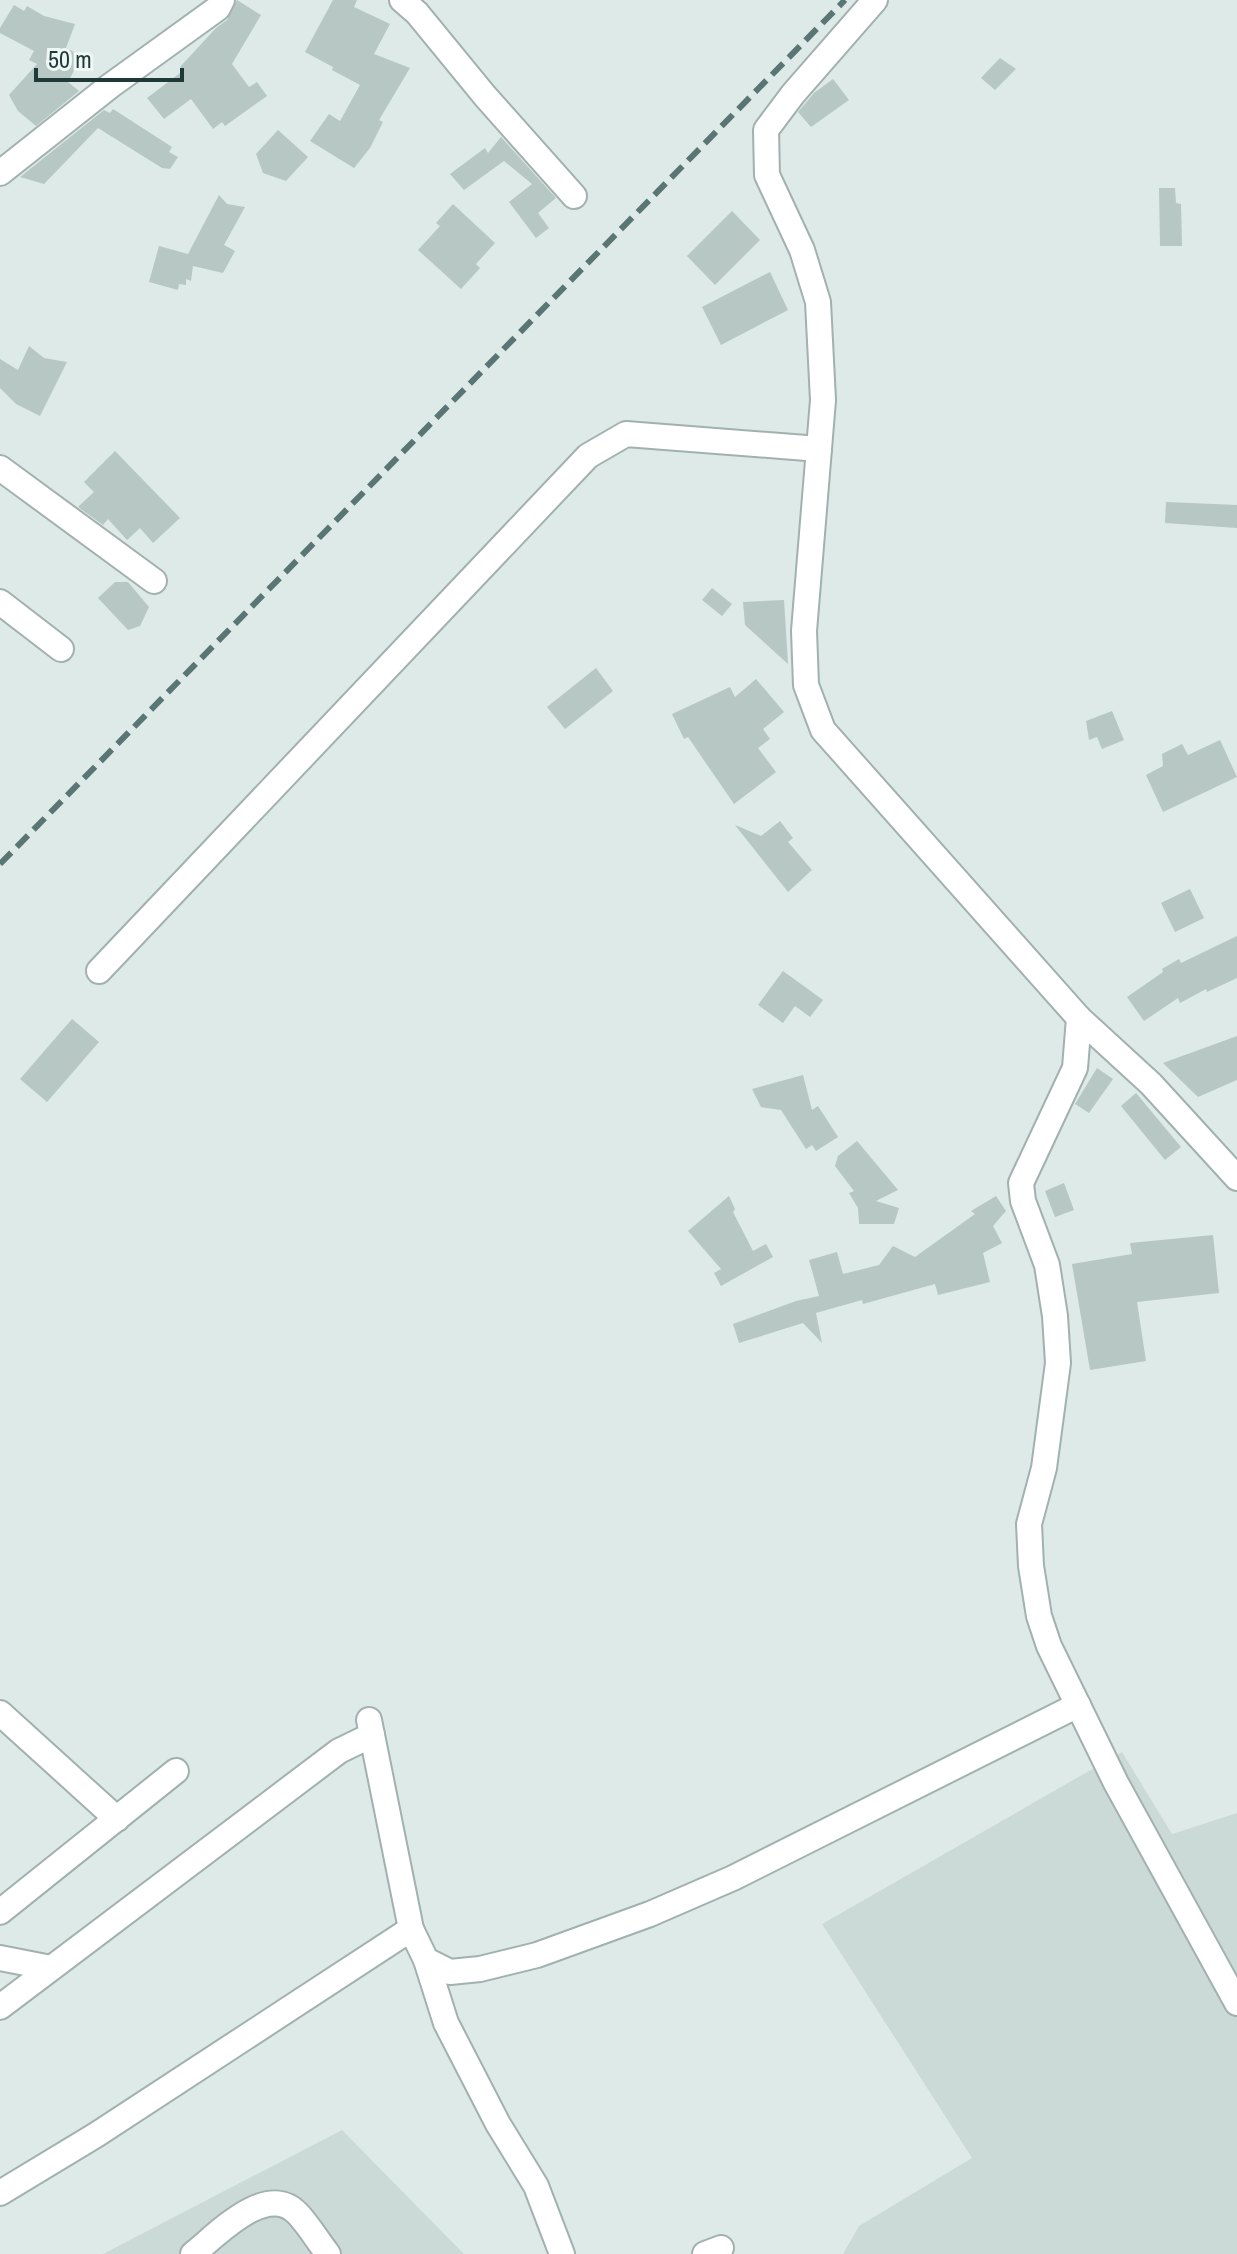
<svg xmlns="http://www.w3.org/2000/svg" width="1237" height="2254" viewBox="0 0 1237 2254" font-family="'Archivo Narrow',sans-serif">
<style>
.built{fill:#ccdad7}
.building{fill:#b6c7c4}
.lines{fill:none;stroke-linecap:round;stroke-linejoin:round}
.minor-casing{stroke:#a1b1af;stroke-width:28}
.minor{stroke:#fff;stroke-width:24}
.rail{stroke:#597574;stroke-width:6;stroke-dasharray:16 8;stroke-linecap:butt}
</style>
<rect width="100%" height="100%" fill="#deeae7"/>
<g class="built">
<polygon points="1122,1752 1172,1834 1237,1813 1237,2254 843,2254 859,2226 972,2158 822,1924"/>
<polygon points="342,2130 464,2254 103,2254"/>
</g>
<g class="building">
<polygon points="237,0 261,15 232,64 249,87 257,82 267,96 225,126 222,122 213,129 191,99 164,119 147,98 184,70 180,67 216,28 227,20"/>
<polygon points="333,0 357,0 354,7 390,24 374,54 410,68 379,120 383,122 370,148 354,168 310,141 329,114 340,121 360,85 332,70 333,67 305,52"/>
<polygon points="14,5 24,11 27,6 44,16 75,24 66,48 82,56 68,82 79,91 36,126 18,111 9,95 37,64 29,60 34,51 0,33 0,28"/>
<polygon points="1000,58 1016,69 995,90 981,78"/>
<polygon points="833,79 849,100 811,127 798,112 814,93"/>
<polygon points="113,109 172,147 169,152 178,157 170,169 162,168 98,128 44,184 20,177 104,110 110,113"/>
<polygon points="278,130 308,157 286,181 263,173 256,154"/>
<polygon points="501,137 556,198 538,213 549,228 536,238 509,202 532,184 504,161 464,190 450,174 485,148 488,153"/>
<polygon points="1159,188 1175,188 1176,203 1181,204 1182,246 1160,246"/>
<polygon points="219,195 227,204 245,207 224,245 235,251 223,273 193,266 191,281 186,279 186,285 179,284 178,290 149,282 159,246 188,254"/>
<polygon points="453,204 495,243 476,264 480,268 461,289 418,250 440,226 436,223"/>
<polygon points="732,211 760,240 715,285 687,256"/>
<polygon points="770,272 788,310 721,345 702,307"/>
<polygon points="29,346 44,358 67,362 40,416 16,404 0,388 0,359 18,370"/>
<polygon points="115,451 180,518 153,543 140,528 127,540 108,519 103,525 78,507 94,492 84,482"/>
<polygon points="1166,502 1237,505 1237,528 1165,523"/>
<polygon points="115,582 128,582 149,607 140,626 128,630 98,598"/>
<polygon points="712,588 732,604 722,616 702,600"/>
<polygon points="784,600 788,664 745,625 743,602"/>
<polygon points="596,668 613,691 565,729 547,707"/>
<polygon points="756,679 784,712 763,729 770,739 758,748 776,772 734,804 688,737 684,739 672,714 730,687 735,697"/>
<polygon points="1112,711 1124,740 1102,749 1097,737 1089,740 1086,721"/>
<polygon points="1220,740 1237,777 1163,812 1146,775 1163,766 1162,754 1182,744 1188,755"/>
<polygon points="780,821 793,838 788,842 812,870 788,892 735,825 761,836"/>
<polygon points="1190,889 1204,918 1175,932 1161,903"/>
<polygon points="1237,936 1237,978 1207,992 1206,989 1180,1003 1178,998 1144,1021 1127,997 1163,972 1162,969 1179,959 1181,963"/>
<polygon points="783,971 823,1000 810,1017 795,1006 783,1023 758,1005"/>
<polygon points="72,1019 99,1042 47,1102 20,1079"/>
<polygon points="1237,1036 1237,1080 1198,1097 1163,1063"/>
<polygon points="1097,1068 1113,1079 1089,1113 1075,1104"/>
<polygon points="803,1075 812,1110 818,1106 838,1137 816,1151 812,1145 806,1149 781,1110 761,1107 752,1089"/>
<polygon points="1136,1093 1181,1147 1165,1160 1121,1106"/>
<polygon points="857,1141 898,1190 876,1201 899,1208 894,1224 859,1224 858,1208 849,1193 854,1191 835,1166 838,1156"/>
<polygon points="1064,1183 1074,1210 1055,1217 1045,1191"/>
<polygon points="729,1196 735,1209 733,1212 753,1251 766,1244 773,1257 721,1286 714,1273 721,1269 688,1231"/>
<polygon points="996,1196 1006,1211 993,1226 1002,1243 983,1253 990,1282 938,1295 935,1284 863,1304 862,1300 816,1313 822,1343 803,1323 739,1343 733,1324 796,1301 819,1296 809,1260 837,1252 843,1274 879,1265 893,1246 915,1257 975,1214 971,1211"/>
<polygon points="1213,1235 1219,1293 1137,1302 1146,1361 1090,1370 1072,1264 1132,1254 1130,1243"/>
</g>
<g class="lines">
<defs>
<g id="minor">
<polyline points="402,0 417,13 485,96 574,196"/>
<polyline points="875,0 793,94 766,130 767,175 802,250 818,302 823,400 804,631 806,685 823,730 1079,1018 1151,1084 1237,1178"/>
<polyline points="0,173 110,86 218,8 222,0"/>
<polyline points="0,468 154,581"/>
<polyline points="0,602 61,649"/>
<polyline points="99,971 588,456 626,434 819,449"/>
<polyline points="1079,1018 1075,1068 1021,1183 1023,1201 1047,1265 1055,1316 1058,1363 1044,1468 1029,1524 1031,1566 1039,1616 1049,1646 1116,1783 1237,2003"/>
<polyline points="0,1713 117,1819"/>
<polyline points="369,1720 411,1929 426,1960 450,1972 480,1969 537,1955 650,1914 733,1878 1078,1705"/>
<polyline points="0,1912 176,1771"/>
<polyline points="0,1958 51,1968"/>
<polyline points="426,1960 446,2023 498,2124 536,2186 562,2254"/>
<polyline points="0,2007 339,1751 372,1735"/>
<polyline points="0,2193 96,2135 411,1929"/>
<path d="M193,2254C218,2234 267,2181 298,2214C309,2226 318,2241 328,2254"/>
<polyline points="705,2254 721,2248"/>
</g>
</defs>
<use href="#minor" class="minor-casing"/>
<use href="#minor" class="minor"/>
<polyline class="rail" points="0,864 845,0"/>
</g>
<path d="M36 68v12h146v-12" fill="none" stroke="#1f3938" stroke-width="4"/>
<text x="48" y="68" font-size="24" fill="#1f3938" stroke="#eef7f4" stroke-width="6" paint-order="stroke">50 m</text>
</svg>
